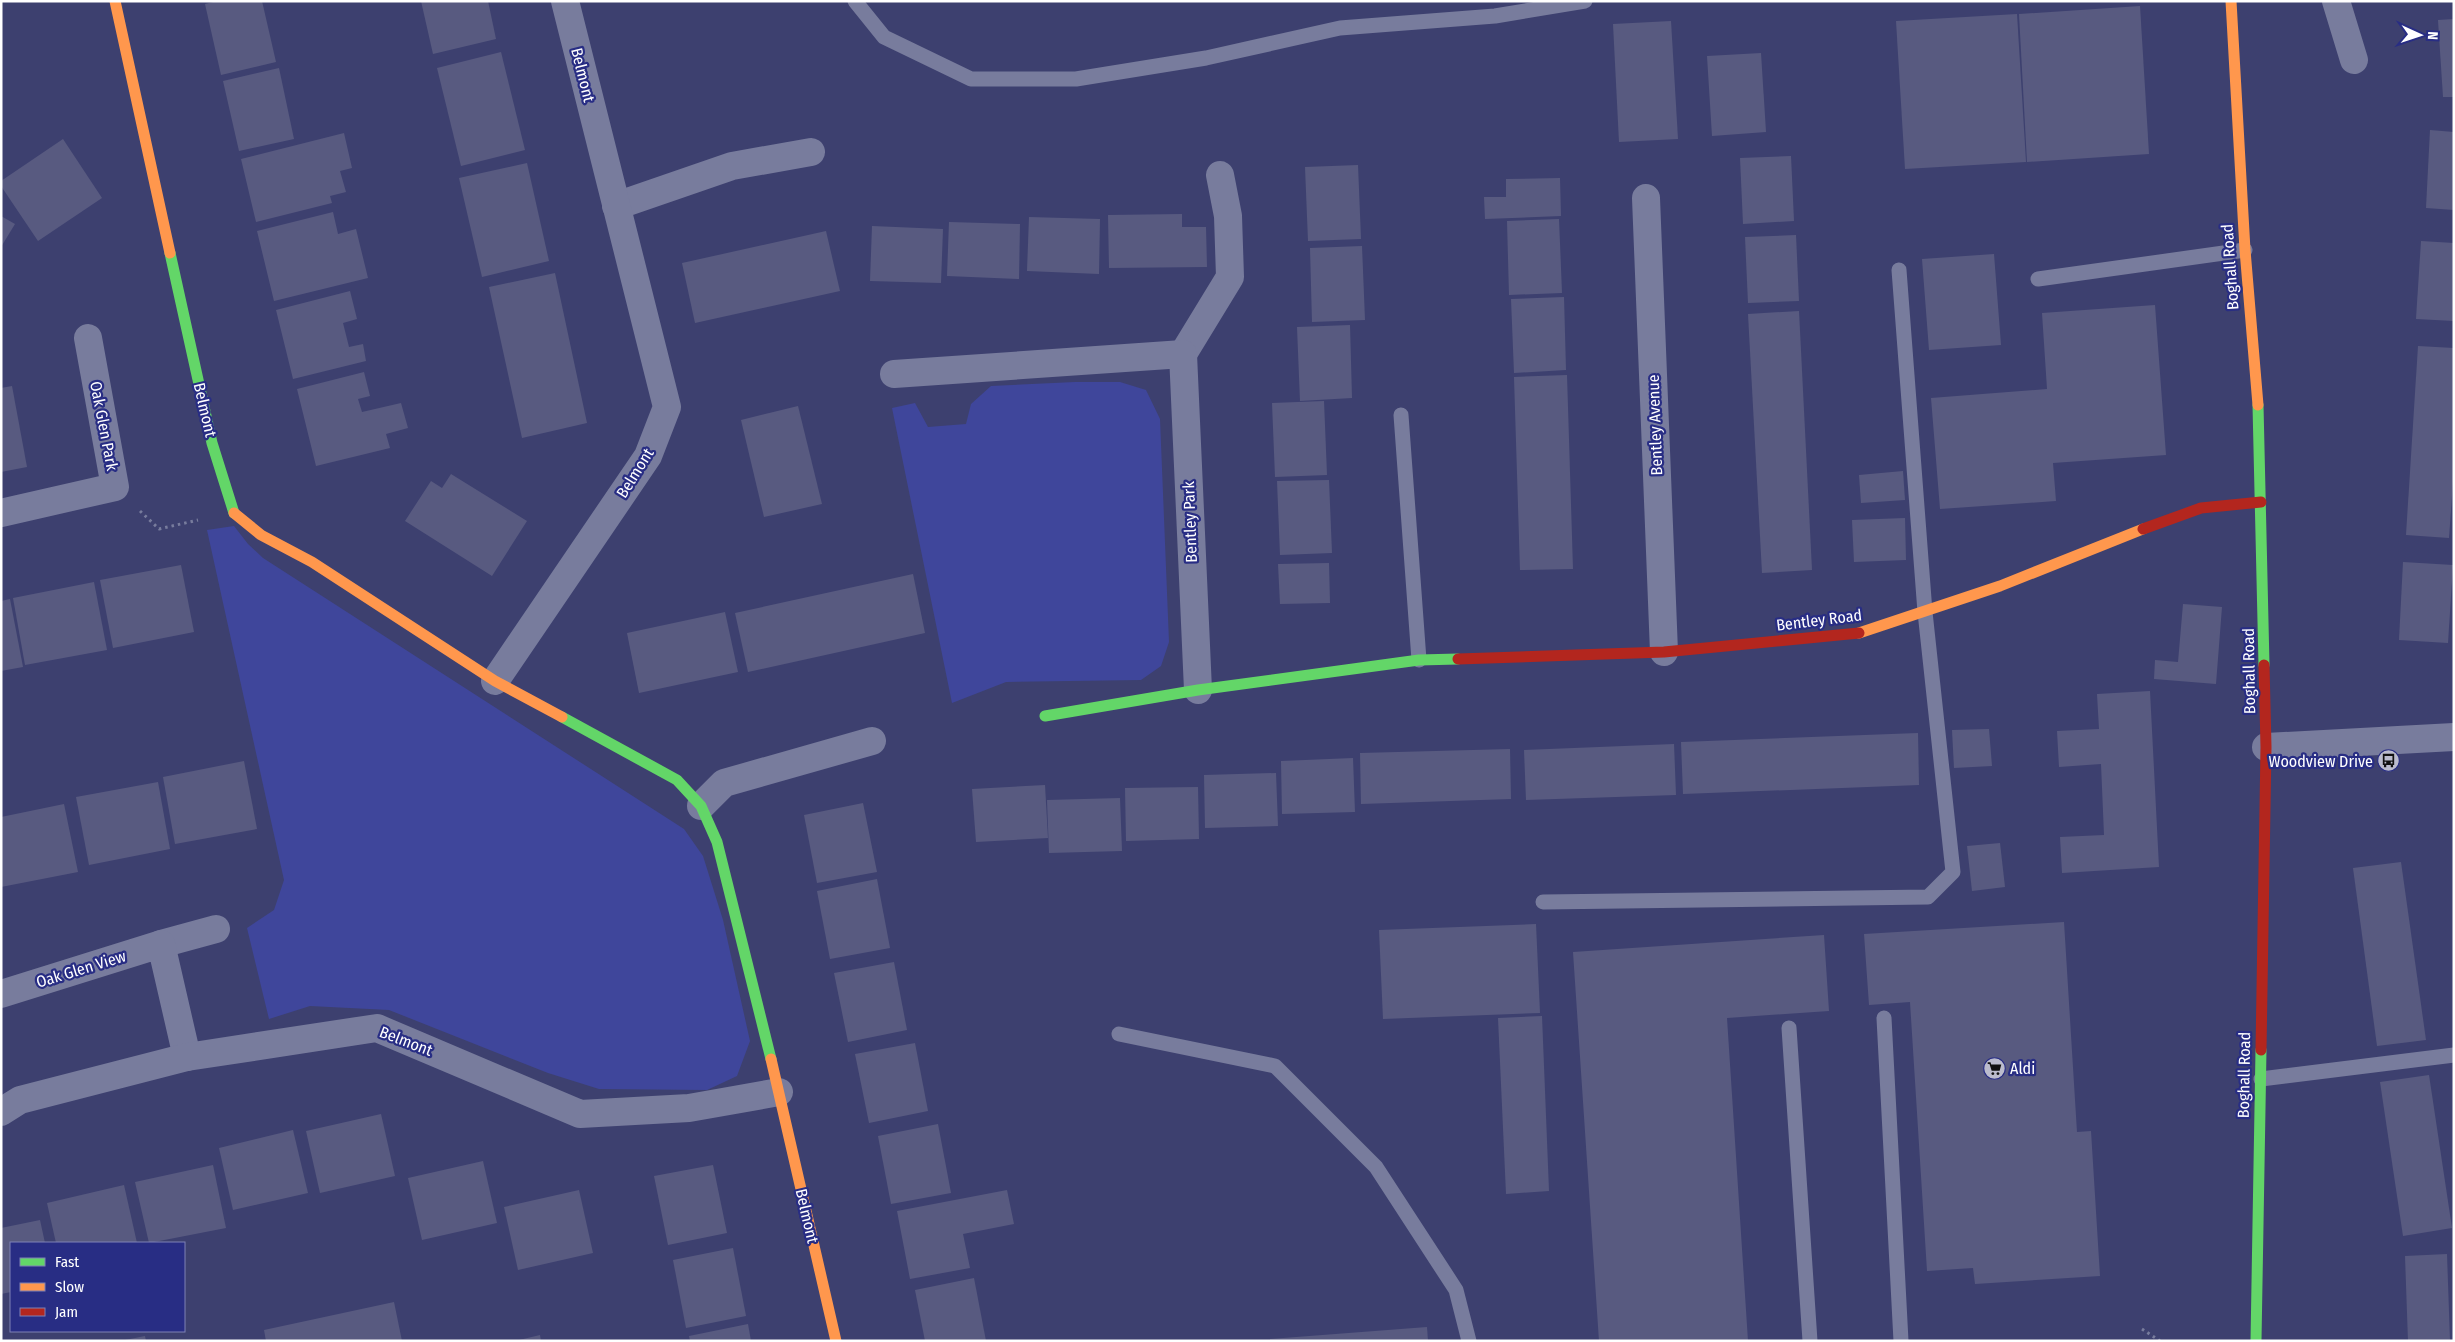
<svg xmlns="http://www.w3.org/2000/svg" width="2455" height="1342" viewBox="0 0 2455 1342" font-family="'Fira Sans Condensed',sans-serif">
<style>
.green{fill:#3f469b}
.building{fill:#585a80}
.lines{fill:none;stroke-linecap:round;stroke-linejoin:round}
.path{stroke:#787c9d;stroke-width:3;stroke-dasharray:2.5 4;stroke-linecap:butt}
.lane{stroke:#787c9d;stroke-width:15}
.street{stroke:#787c9d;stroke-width:28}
.fast{stroke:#63d668;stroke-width:11}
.slow{stroke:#ff974d;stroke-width:11}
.jam{stroke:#b3261e;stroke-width:11}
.labels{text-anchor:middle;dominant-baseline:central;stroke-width:4.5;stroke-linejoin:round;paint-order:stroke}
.street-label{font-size:16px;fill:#fff;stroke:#282d84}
.poi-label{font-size:16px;fill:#fff;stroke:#282d84;text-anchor:end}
</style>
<rect width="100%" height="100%" fill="#3d406f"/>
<g class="green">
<polygon points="1075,382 1120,382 1146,390 1160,419 1169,642 1161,666 1141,680 1006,682 952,703 892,408 915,403 928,427 966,424 971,404 991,386"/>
<polygon points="234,526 248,544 263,558 684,829 703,856 723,920 750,1041 737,1076 707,1090 599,1089 548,1073 389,1010 310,1006 269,1019 247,928 274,910 284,880 207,530"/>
</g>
<g class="building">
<polygon points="217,1 262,1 276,62 221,75 205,4"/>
<polygon points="421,1 488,1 496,39 433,54"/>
<polygon points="2140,6 2149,154 2027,162 2019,14"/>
<polygon points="2017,14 2026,162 1905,169 1896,21"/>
<polygon points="2454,19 2454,97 2443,97 2438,20"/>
<polygon points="1671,21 1678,139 1619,142 1613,24"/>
<polygon points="501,52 525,150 461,166 437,68"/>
<polygon points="1761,53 1766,132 1712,136 1707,56"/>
<polygon points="279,68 294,139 239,151 223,81"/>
<polygon points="2430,130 2454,132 2454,210 2426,208"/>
<polygon points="344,133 352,168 340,171 346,192 330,196 332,203 256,222 241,159"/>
<polygon points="63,139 102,198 38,241 1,186 1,181"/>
<polygon points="1791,156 1794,221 1743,224 1740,158"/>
<polygon points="527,163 549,261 482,277 459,178"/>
<polygon points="1358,165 1361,239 1308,241 1305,167"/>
<polygon points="1560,178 1561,216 1485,219 1484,197 1506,197 1506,179"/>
<polygon points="333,212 338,234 356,229 368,278 274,301 257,231"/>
<polygon points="1182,214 1182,227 1206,227 1207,267 1109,268 1108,215"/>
<polygon points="1,216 15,224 1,247"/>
<polygon points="1029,217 1100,219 1099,274 1027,271"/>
<polygon points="1559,219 1562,293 1509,295 1507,221"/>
<polygon points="949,222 1020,224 1019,279 947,276"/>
<polygon points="872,226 943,229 941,283 870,281"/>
<polygon points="826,231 840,291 695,323 682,263"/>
<polygon points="1796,235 1799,301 1748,303 1745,237"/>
<polygon points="2421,241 2454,243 2454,321 2416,319"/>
<polygon points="1362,246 1365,320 1312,322 1310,248"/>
<polygon points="1994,254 2001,345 1929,350 1922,259"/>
<polygon points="555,273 587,423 522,438 489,287"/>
<polygon points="350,291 357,319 343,323 349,347 363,344 366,361 293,379 276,310"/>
<polygon points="1564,297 1566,370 1514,373 1511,299"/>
<polygon points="2155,305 2166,455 2053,463 2056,501 1940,509 1931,398 2047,389 2042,313"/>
<polygon points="1799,311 1812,570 1762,573 1748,314"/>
<polygon points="1350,325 1352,398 1300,401 1297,327"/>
<polygon points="2418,346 2454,348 2454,468 2449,538 2406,535"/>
<polygon points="364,372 370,396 358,399 362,412 401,403 408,428 386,434 390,448 316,466 297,389"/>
<polygon points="1567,375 1573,569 1520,570 1514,377"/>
<polygon points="12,386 27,467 1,472 1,388"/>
<polygon points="1324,401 1327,475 1275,477 1272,403"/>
<polygon points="798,406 822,504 764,517 741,420"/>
<polygon points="1903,471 1905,500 1861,503 1859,475"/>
<polygon points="451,474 527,521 492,576 405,521 431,481 442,488"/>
<polygon points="1329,480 1332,553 1280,555 1277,481"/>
<polygon points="1905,518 1906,560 1854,562 1852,520"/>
<polygon points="2403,562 2453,565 2448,643 2399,640"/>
<polygon points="1329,563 1330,603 1280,604 1278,564"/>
<polygon points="181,565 194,632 113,648 100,580"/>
<polygon points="913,574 925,633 748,672 735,613"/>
<polygon points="94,582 107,650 25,665 13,598"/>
<polygon points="10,599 23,667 1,671 1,601"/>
<polygon points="2183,604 2222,607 2216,684 2154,679 2155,660 2178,662"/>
<polygon points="725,612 738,672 639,693 627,633"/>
<polygon points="2150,691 2159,867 2062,873 2060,837 2104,835 2101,764 2059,767 2057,731 2099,729 2097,694"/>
<polygon points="1989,729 1992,766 1954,768 1952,730"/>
<polygon points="1918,733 1919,785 1683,794 1681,742"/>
<polygon points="1674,744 1676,795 1526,800 1524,750"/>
<polygon points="1510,749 1511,799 1361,804 1360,753"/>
<polygon points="1353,758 1355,812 1282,814 1281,761"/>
<polygon points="244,761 257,829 175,844 163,777"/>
<polygon points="1276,773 1278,826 1205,828 1204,775"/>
<polygon points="158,782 170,849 89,865 76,797"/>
<polygon points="1045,785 1048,838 976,842 972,789"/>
<polygon points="1198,787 1199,839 1126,841 1125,788"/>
<polygon points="1120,798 1122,851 1049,853 1047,800"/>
<polygon points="863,803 877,872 817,883 804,815"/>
<polygon points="64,804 78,872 1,887 1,817"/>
<polygon points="2000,843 2005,887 1972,891 1967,846"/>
<polygon points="2401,862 2426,1040 2377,1046 2353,868"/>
<polygon points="877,879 890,948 830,959 817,891"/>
<polygon points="2064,922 2077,1132 2091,1131 2100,1276 1975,1284 1973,1268 1927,1271 1910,1002 1869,1005 1864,934"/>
<polygon points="1536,924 1540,1013 1383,1019 1379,930"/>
<polygon points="1824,935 1829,1011 1727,1018 1748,1341 1599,1341 1573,952"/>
<polygon points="894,962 907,1030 848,1042 834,973"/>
<polygon points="1542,1016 1549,1191 1506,1194 1498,1018"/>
<polygon points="915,1043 928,1111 869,1123 855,1054"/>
<polygon points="2429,1075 2452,1228 2403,1236 2380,1082"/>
<polygon points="381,1114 395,1176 320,1193 306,1131"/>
<polygon points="938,1124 951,1193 891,1204 878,1136"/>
<polygon points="293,1130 308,1193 233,1210 219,1148"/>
<polygon points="483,1161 497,1223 422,1240 408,1178"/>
<polygon points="213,1165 226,1228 149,1243 135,1182"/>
<polygon points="713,1165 727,1233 668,1245 654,1176"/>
<polygon points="124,1185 137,1243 56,1243 47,1203"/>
<polygon points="579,1190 593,1253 518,1270 504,1207"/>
<polygon points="1007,1190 1014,1224 963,1234 970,1268 910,1279 897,1211"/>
<polygon points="40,1220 45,1243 11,1243 11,1292 1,1294 1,1228"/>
<polygon points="733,1248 746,1316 686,1328 673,1260"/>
<polygon points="2447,1254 2450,1341 2408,1341 2405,1256"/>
<polygon points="974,1278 986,1341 925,1341 915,1290"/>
<polygon points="394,1302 402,1341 266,1341 264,1330"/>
<polygon points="748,1324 751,1341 690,1341 689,1336"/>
<polygon points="1427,1327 1428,1341 1270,1341 1270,1339"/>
<polygon points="540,1335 541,1341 519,1341 519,1340"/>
<polygon points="145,1336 146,1341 125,1341 125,1340"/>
</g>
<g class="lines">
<g class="path">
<polyline points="140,511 159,529 198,520"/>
<polyline points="2142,1329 2160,1341"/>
</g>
<g class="lane">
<polyline points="855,1 884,37 971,79 1076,79 1206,58 1340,28 1495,16 1585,1"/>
<polyline points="2038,279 2245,250"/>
<polyline points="1401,415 1419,660"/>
<polyline points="1543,902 1928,897 1953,872 1925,612 1899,270"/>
<polyline points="1884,1018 1901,1341"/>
<polyline points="1789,1028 1810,1341"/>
<polyline points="1119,1034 1275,1066 1376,1167 1456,1290 1469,1341"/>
<polyline points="2261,1079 2454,1055"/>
</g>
<g class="street">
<polyline points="2336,1 2354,60"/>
<polyline points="1646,198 1664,652"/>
<polyline points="616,206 732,166 811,152"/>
<polyline points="1183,354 1230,277 1228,216 1220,175"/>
<polyline points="894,374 1183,354 1198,690"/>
<polyline points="1,513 115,487 88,338"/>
<polyline points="495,681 648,456 667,407 565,1"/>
<polyline points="2266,747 2454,737"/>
<polyline points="701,806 724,783 872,741"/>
<polyline points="161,944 216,929"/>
<polyline points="1,994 161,944 187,1057"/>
<polyline points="1,1112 20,1100 187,1057 377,1028 580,1114 689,1108 779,1092"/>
</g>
<g class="fast">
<polyline points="170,253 212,443 234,513"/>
<polyline points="2258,405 2264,665"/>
<polyline points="1045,716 1198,690 1419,660 1458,659"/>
<polyline points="562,717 677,780 701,806 717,842 771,1059"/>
<polyline points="2256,1341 2261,1050"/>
</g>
<g class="slow">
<polyline points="115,1 170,253"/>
<polyline points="2231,1 2245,250 2258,405"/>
<polyline points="234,513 261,535 312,562 495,681 562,717"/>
<polyline points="1859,633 2000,586 2143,529"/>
<polyline points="771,1059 836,1341"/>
</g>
<g class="jam">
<polyline points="2143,529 2201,508 2261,502"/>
<polyline points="1458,659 1664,652 1859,633"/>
<polyline points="2261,1050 2266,747 2264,665"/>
</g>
</g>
<defs>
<symbol id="bus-disc" viewBox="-11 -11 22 22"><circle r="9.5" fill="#bbbccd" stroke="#282d84"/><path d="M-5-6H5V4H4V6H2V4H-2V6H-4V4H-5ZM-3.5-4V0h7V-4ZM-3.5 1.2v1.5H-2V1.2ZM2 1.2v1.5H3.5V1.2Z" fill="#111"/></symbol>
<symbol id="supermarket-disc" viewBox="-11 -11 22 22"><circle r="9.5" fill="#bbbccd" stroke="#282d84"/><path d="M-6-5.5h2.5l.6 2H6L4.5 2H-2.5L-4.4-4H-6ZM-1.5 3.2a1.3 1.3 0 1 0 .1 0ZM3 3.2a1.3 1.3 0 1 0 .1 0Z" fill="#111"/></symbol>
</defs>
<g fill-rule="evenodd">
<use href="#bus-disc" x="2376" y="748" width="25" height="25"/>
<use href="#supermarket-disc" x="1982" y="1056" width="25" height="25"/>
</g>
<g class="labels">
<g class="street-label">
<text transform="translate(583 75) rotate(76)">Belmont</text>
<text transform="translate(2230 267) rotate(-94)">Boghall Road</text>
<text transform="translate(205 410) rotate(77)">Belmont</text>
<text transform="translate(1655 425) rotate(-92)">Bentley Avenue</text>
<text transform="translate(104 426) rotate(79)">Oak Glen Park</text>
<text transform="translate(635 473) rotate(-58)">Belmont</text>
<text transform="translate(1190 522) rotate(-92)">Bentley Park</text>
<text transform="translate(1819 620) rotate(-7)">Bentley Road</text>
<text transform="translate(2249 671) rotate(-91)">Boghall Road</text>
<text transform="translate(81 969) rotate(-17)">Oak Glen View</text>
<text transform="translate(406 1041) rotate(21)">Belmont</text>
<text transform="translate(2244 1075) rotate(-89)">Boghall Road</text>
<text transform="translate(807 1216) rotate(77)">Belmont</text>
</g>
<g class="poi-label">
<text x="2373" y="761">Woodview Drive</text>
<text x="2010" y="1068" text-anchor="start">Aldi</text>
</g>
</g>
<rect width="2455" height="1342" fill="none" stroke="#ffffff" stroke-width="5"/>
<rect x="10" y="1242" width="175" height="90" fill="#282d84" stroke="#7e81b5"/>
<rect x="20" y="1258" width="25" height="8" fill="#63d668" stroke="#7e81b5"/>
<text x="55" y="1267" font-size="15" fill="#ffffff">Fast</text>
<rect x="20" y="1283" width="25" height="8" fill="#ff974d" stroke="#7e81b5"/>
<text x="55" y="1292" font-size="15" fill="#ffffff">Slow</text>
<rect x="20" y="1308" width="25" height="8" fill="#b3261e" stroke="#7e81b5"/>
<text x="55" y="1317" font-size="15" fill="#ffffff">Jam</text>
<g transform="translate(2420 35) rotate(93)" stroke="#282d84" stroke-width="4" paint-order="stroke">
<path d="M0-4L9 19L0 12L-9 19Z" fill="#ffffff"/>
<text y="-8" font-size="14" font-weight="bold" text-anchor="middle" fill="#ffffff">N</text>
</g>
</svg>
